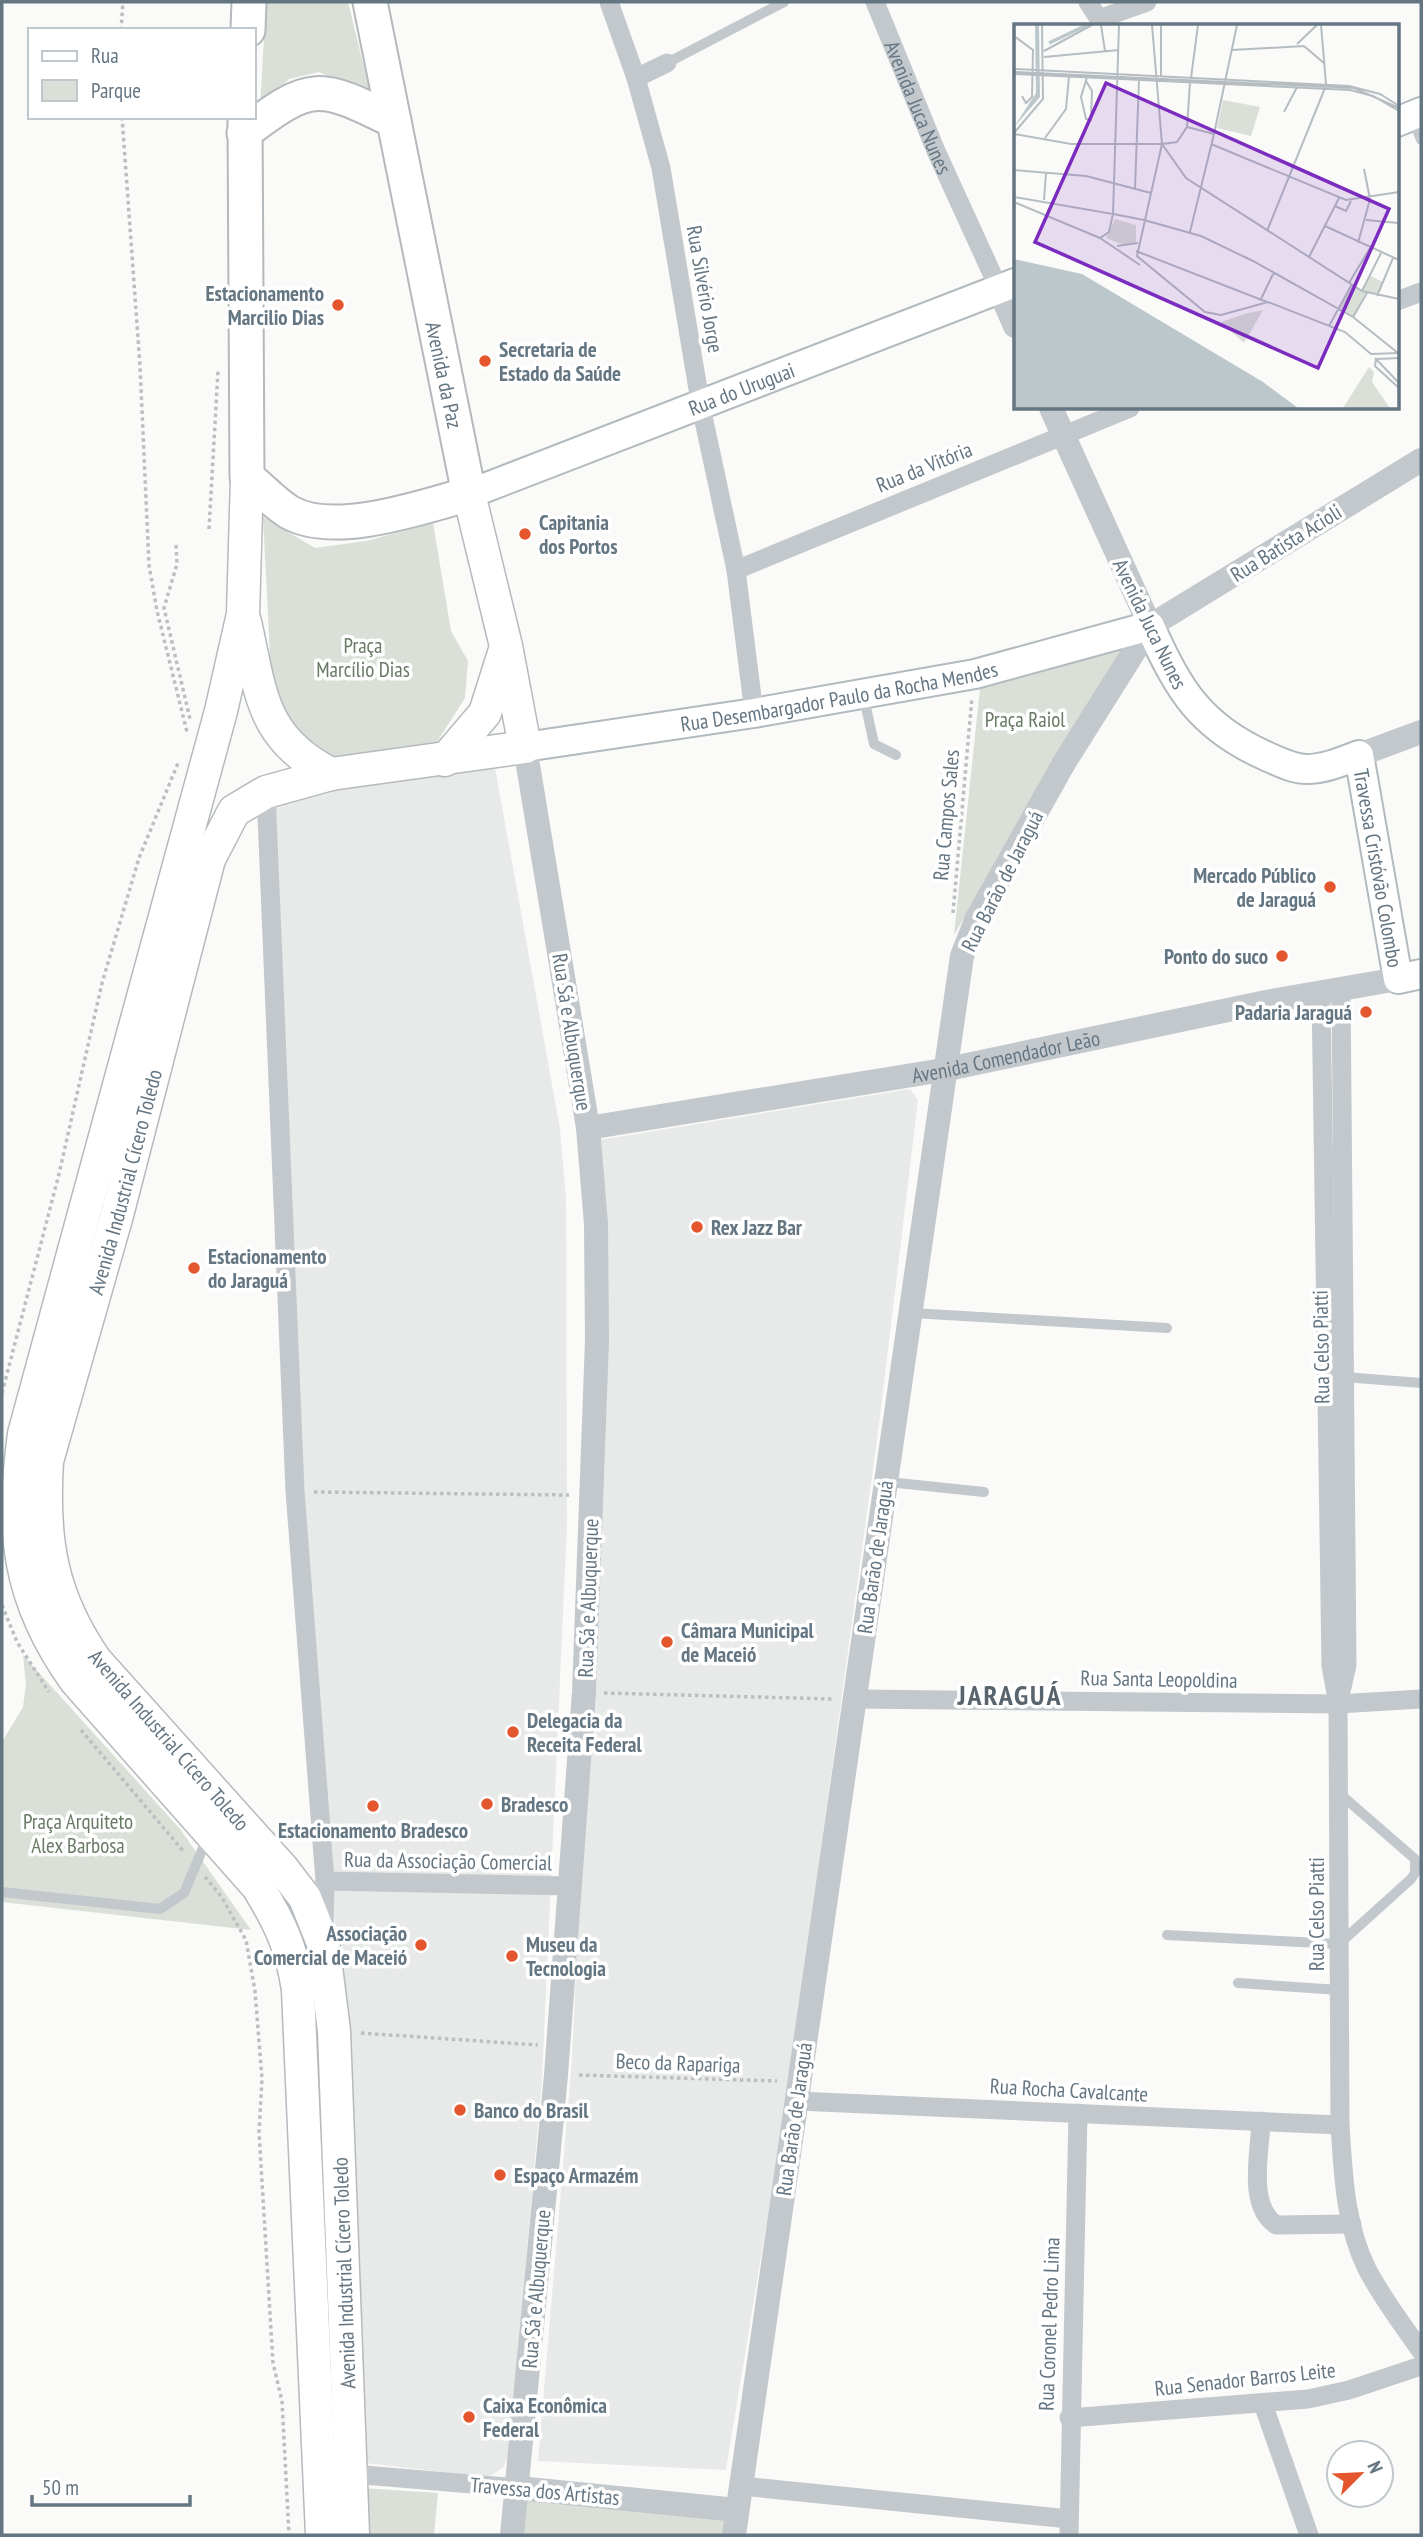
<svg xmlns="http://www.w3.org/2000/svg" width="1423" height="2537" viewBox="0 0 1423 2537" font-family="'PT Sans Narrow',sans-serif">
<style>
.built{fill:#e8e9e9}
.green{fill:#dadfd7}
.lines{fill:none;stroke-linecap:round;stroke-linejoin:round}
.secondary-casing{stroke:#b3babf;stroke-width:32}
.primary-casing{stroke:#b5babe;stroke-width:35}
.trunk-casing{stroke:#b4b9bd;stroke-width:37}
.path{stroke:#bbbfc2;stroke-width:3.5;stroke-dasharray:3.5 3.5;stroke-linecap:butt}
.service{stroke:#c3c8cc;stroke-width:10}
.minor{stroke:#c3c8cc;stroke-width:19}
.tertiary{stroke:#c3c8cc;stroke-width:24}
.secondary{stroke:#fff;stroke-width:28}
.primary{stroke:#fff;stroke-width:32}
.trunk{stroke:#fff;stroke-width:33}
.poi-dot{fill:#e4572e;stroke:#fff;stroke-width:2.5}
.labels{text-anchor:middle;dominant-baseline:central;stroke-width:7;stroke-linejoin:round;paint-order:stroke}
.street-label{font-size:21px;fill:#657683;stroke:#fff}
.poi-label{font-size:21px;font-weight:bold;fill:#657683;stroke:#fff;text-anchor:start}
.park-label{font-size:21px;fill:#687a64;stroke:#fff}
.district-label{font-size:28px;font-weight:bold;letter-spacing:2px;fill:#57646e;stroke:#fff}
.inset-river{fill:none;stroke:#bbc7cb;stroke-width:3.5}
.inset-road{fill:none;stroke:#b5bdc2;stroke-width:2}
.view{fill:#7b2cbf;fill-opacity:0.15;stroke:#7b2cbf;stroke-width:3.5}
.inset-edge{fill:none;stroke:#657683;stroke-width:3.5}
</style>
<rect width="100%" height="100%" fill="#fafaf8"/>
<g class="built">
<polygon points="494,762 560,1129 566,1199 567,1524 542,2080 509,2453 503,2468 488,2477 356,2462 353,2279 333,1897 294,1376 273,804 280,794"/>
<polygon points="910,1089 918,1100 879,1425 785,2111 726,2470 538,2461 572,2059 589,1674 593,1141"/>
</g>
<g class="green">
<polygon points="266,2 348,2 371,96 319,72 289,79 260,108"/>
<polygon points="263,517 315,548 366,541 433,523 451,631 468,661 465,698 437,742 403,753 336,758 304,736 272,694"/>
<polygon points="1126,645 954,935 981,679"/>
<polygon points="23,1655 180,1829 251,1930 2,1902 2,1742 23,1707 26,1685"/>
<polygon points="362,2488 438,2493 434,2535 360,2535"/>
<polygon points="518,2488 737,2510 734,2535 512,2535"/>
</g>
<g class="lines">
<defs>
<g id="secondary">
<polyline points="1397,122 1421,112"/>
<path id="s3" d="M469,494L1015,283"/>
<path id="s4" d="M525,747L754,713L975,674L1150,626C1177,689 1201,727 1266,756C1278,761 1292,769 1307,769C1325,769 1343,761 1359,755L1398,979L1421,974"/>
</g>
<g id="primary">
<path d="M247,477L243,614L221,711L24,1434C11,1532 17,1599 76,1681L258,1887C280,1923 292,1948 298,1990L322,2535"/>
<path d="M245,622C261,692 260,738 331,774"/>
<polyline points="445,760 485,713 504,653"/>
<path id="s5" d="M353,2535L334,2031L323,1943L305,1898L282,1868L96,1661C51,1596 42,1540 47,1461L117,1215L209,859L234,811L266,792L331,774L525,747L506,646L469,494"/>
</g>
<g id="trunk">
<polyline points="248,30 249,2"/>
<path d="M245,117L247,477C261,488 274,503 289,512C334,538 422,507 469,494L370,2"/>
<path d="M244,133C312,81 319,84 394,121"/>
</g>
</defs>
<use href="#secondary" class="secondary-casing"/>
<use href="#primary" class="primary-casing"/>
<use href="#trunk" class="trunk-casing"/>
<g class="path">
<polyline points="121,30 123,2"/>
<polyline points="122,117 140,366 149,565 157,611 187,732"/>
<polyline points="209,529 218,371"/>
<polyline points="176,545 177,564 164,608 190,719"/>
<polyline points="953,913 972,697"/>
<polyline points="2,1393 59,1174 102,983 139,858 178,763"/>
<polyline points="314,1492 569,1495"/>
<polyline points="2,1605 17,1642 49,1692"/>
<polyline points="604,1693 834,1699"/>
<polyline points="81,1730 184,1852"/>
<polyline points="205,1877 221,1896 246,1940 255,1991 262,2079 259,2132 273,2363 282,2401 289,2535"/>
<polyline points="361,2033 538,2045"/>
<polyline points="579,2075 777,2081"/>
</g>
<g class="service">
<polyline points="667,63 784,2"/>
<polyline points="1413,119 1421,140"/>
<polyline points="864,698 874,744 896,755"/>
<polyline points="912,1313 1167,1328"/>
<polyline points="1344,1377 1421,1383"/>
<polyline points="888,1482 984,1492"/>
<polyline points="2,1892 160,1909 184,1893 208,1836"/>
<polyline points="1167,1935 1339,1944 1411,1879 1415,1873 1415,1859 1339,1793"/>
<polyline points="1238,1983 1339,1990"/>
</g>
<g class="minor">
<polyline points="609,2 636,78 661,168 701,407 736,570 754,713"/>
<path id="s1" d="M875,2L936,151L999,289"/>
<polyline points="1088,2 1099,19 1147,2"/>
<polyline points="636,78 667,63"/>
<polyline points="1397,301 1421,292"/>
<polyline points="736,570 1130,408"/>
<polyline points="266,792 295,1491 325,1881 324,1928"/>
<path d="M1321,992L1331,1666L1338,1704L1340,2125C1343,2173 1345,2225 1367,2269C1382,2298 1402,2324 1421,2351"/>
<polyline points="1340,1696 1347,1665 1341,989"/>
<polyline points="855,1699 1338,1704 1421,1699"/>
<polyline points="325,1881 570,1886"/>
<polyline points="797,2101 1340,2125"/>
<path d="M1261,2121C1260,2153 1247,2205 1276,2225L1352,2224"/>
<polyline points="1263,2404 1309,2535"/>
<polyline points="1069,2418 1308,2399 1349,2390 1421,2366"/>
<polyline points="352,2474 518,2488"/>
<polyline points="741,2486 1069,2519"/>
<polyline points="1069,2535 1078,2113"/>
</g>
<g class="tertiary">
<polyline points="999,289 1015,326"/>
<polyline points="1051,408 1150,626"/>
<polyline points="1359,755 1421,732"/>
<path id="s2" d="M588,1128L943,1070L1266,1002L1398,979"/>
<polyline points="518,2488 737,2510"/>
<polyline points="512,2535 556,2075 584,1692 597,1340 596,1224 588,1128 525,747"/>
<polyline points="734,2535 962,956 977,918 1064,763 1150,626 1421,460"/>
</g>
<use href="#secondary" class="secondary"/>
<use href="#primary" class="primary"/>
<use href="#trunk" class="trunk"/>
</g>
<g class="poi-dot">
<circle cx="338" cy="305" r="7"/>
<circle cx="485" cy="361" r="7"/>
<circle cx="525" cy="534" r="7"/>
<circle cx="1330" cy="887" r="7"/>
<circle cx="1282" cy="956" r="7"/>
<circle cx="1366" cy="1012" r="7"/>
<circle cx="697" cy="1227" r="7"/>
<circle cx="194" cy="1268" r="7"/>
<circle cx="667" cy="1642" r="7"/>
<circle cx="513" cy="1732" r="7"/>
<circle cx="487" cy="1804" r="7"/>
<circle cx="373" cy="1806" r="7"/>
<circle cx="421" cy="1945" r="7"/>
<circle cx="512" cy="1956" r="7"/>
<circle cx="460" cy="2110" r="7"/>
<circle cx="500" cy="2175" r="7"/>
<circle cx="469" cy="2417" r="7"/>
</g>
<g class="labels">
<g class="street-label">
<text stroke="none"><textPath href="#s1" startOffset="114">Avenida Juca Nunes</textPath></text>
<text transform="translate(705 289) rotate(80)">Rua Silvério Jorge</text>
<text transform="translate(444 375) rotate(78)">Avenida da Paz</text>
<text stroke="none"><textPath href="#s3" startOffset="292">Rua do Uruguai</textPath></text>
<text transform="translate(924 467) rotate(-22)">Rua da Vitória</text>
<text transform="translate(1286 543) rotate(-32)">Rua Batista Acioli</text>
<text transform="translate(1150 624) rotate(64)">Avenida Juca Nunes</text>
<text stroke="none"><textPath href="#s4" startOffset="318">Rua Desembargador Paulo da Rocha Mendes</textPath></text>
<text transform="translate(946 815) rotate(-85)">Rua Campos Sales</text>
<text stroke="none"><textPath href="#s4" startOffset="1029">Travessa Cristóvão Colombo</textPath></text>
<text transform="translate(1002 881) rotate(-63)">Rua Barão de Jaraguá</text>
<text transform="translate(572 1032) rotate(81)">Rua Sá e Albuquerque</text>
<text stroke="none"><textPath href="#s2" startOffset="424">Avenida Comendador Leão</textPath></text>
<text stroke="none"><textPath href="#s5" startOffset="1458">Avenida Industrial Cícero Toledo</textPath></text>
<text transform="translate(1321 1347) rotate(-91)">Rua Celso Piatti</text>
<text transform="translate(875 1557) rotate(-82)">Rua Barão de Jaraguá</text>
<text transform="translate(588 1598) rotate(-88)">Rua Sá e Albuquerque</text>
<text transform="translate(1159 1679) rotate(1)">Rua Santa Leopoldina</text>
<text transform="translate(169 1740) rotate(49)">Avenida Industrial Cícero Toledo</text>
<text transform="translate(448 1861) rotate(1)">Rua da Associação Comercial</text>
<text transform="translate(1316 1914) rotate(-90)">Rua Celso Piatti</text>
<text transform="translate(678 2063) rotate(2)">Beco da Rapariga</text>
<text transform="translate(1069 2090) rotate(3)">Rua Rocha Cavalcante</text>
<text transform="translate(794 2119) rotate(-82)">Rua Barão de Jaraguá</text>
<text transform="translate(344 2273) rotate(-92)">Avenida Industrial Cícero Toledo</text>
<text transform="translate(536 2289) rotate(-85)">Rua Sá e Albuquerque</text>
<text transform="translate(1049 2324) rotate(-88)">Rua Coronel Pedro Lima</text>
<text transform="translate(1245 2379) rotate(-6)">Rua Senador Barros Leite</text>
<text transform="translate(545 2491) rotate(5)">Travessa dos Artistas</text>
</g>
<g class="poi-label">
<text x="324" y="293" text-anchor="end">Estacionamento<tspan x="324" dy="24">Marcilio Dias</tspan></text>
<text x="499" y="349">Secretaria de<tspan x="499" dy="24">Estado da Saúde</tspan></text>
<text x="539" y="522">Capitania<tspan x="539" dy="24">dos Portos</tspan></text>
<text x="1316" y="875" text-anchor="end">Mercado Público<tspan x="1316" dy="24">de Jaraguá</tspan></text>
<text x="1268" y="956" text-anchor="end">Ponto do suco</text>
<text x="1352" y="1012" text-anchor="end">Padaria Jaraguá</text>
<text x="711" y="1227">Rex Jazz Bar</text>
<text x="208" y="1256">Estacionamento<tspan x="208" dy="24">do Jaraguá</tspan></text>
<text x="681" y="1630">Câmara Municipal<tspan x="681" dy="24">de Maceió</tspan></text>
<text x="527" y="1720">Delegacia da<tspan x="527" dy="24">Receita Federal</tspan></text>
<text x="501" y="1804">Bradesco</text>
<text x="373" y="1830" text-anchor="middle">Estacionamento Bradesco</text>
<text x="407" y="1933" text-anchor="end">Associação<tspan x="407" dy="24">Comercial de Maceió</tspan></text>
<text x="526" y="1944">Museu da<tspan x="526" dy="24">Tecnologia</tspan></text>
<text x="474" y="2110">Banco do Brasil</text>
<text x="514" y="2175">Espaço Armazém</text>
<text x="483" y="2405">Caixa Econômica<tspan x="483" dy="24">Federal</tspan></text>
</g>
<g class="park-label">
<text x="363" y="645">Praça<tspan x="363" dy="24">Marcílio Dias</tspan></text>
<text x="1025" y="719">Praça Raiol</text>
<text x="78" y="1821">Praça Arquiteto<tspan x="78" dy="24">Alex Barbosa</tspan></text>
</g>
<g class="district-label">
<text x="1010" y="1694">JARAGUÁ</text>
</g>
</g>
<g transform="translate(1014 24)">
<rect width="385" height="385" fill="#fafaf8"/>
<path d="M209,76L246,83L237,112L203,104ZM101,195L122,201V218L112,222L92,214ZM357,252L369,258L363,271L353,269L339,293L325,284L338,260L348,266ZM249,286L230,319L207,298L234,289ZM355,343L360,348L358,358L376,384H329Z" fill="#dadfd7"/>
<path d="M21,1H25L26,73L0,103L22,69ZM0,235L68,250L249,358L284,384H0Z" fill="#bbc7cb"/>
<path class="inset-river" d="M35,19L73,1"/>
<path class="inset-road" d="M87,1L91,27M105,1L99,190L130,196M138,1L148,120L172,154L348,267L385,275M147,1V53M223,1L200,110L173,103L163,118L148,120L123,232L191,288L207,291L254,278L331,308L357,330L385,329M307,1L312,60M0,12L19,26L18,73L12,79L8,72M283,20L303,1M290,22L311,40M218,26L290,22M30,27L78,1M30,33L105,26M0,45L335,62L366,70L385,82M0,48L340,64L385,84M0,50L336,66L359,72L385,87M177,54L184,1M72,57L78,67L77,96L72,95L67,73L73,53M270,88L283,63M173,103L176,58M0,109L29,75L28,1M0,110L57,120H148M31,114L52,85L55,52M197,120L332,176L385,168M0,146L72,152L137,169M121,164L125,56M0,173L99,190L95,208L86,214L0,178M30,176L32,149M321,182L332,187L337,177M130,196L187,212L239,237L339,293L384,329M352,196L385,199M311,202L385,236M253,207L311,64M176,208L200,110M86,214L126,241M344,219L356,175L350,145M103,222L124,219M122,227L253,278M295,233L325,174M335,259L356,224M348,267L367,229M363,272L379,234M247,275L260,248M339,293L353,269M315,302L338,260M361,334L385,359M362,335L361,342L385,364M363,335L385,334"/>
<path class="view" d="M92,59L375,185L304,344L21,218Z"/>
<rect width="385" height="385" class="inset-edge"/>
</g>
<rect width="1423" height="2537" fill="none" stroke="#657683" stroke-width="7"/>
<rect x="28" y="28" width="228" height="91" fill="#ffffff" stroke="#c1c8cd" stroke-width="2"/>
<rect x="42" y="51" width="35" height="10" fill="#ffffff" stroke="#c1c8cd" stroke-width="2"/>
<text x="91" y="63" font-size="21" fill="#657683">Rua</text>
<rect x="42" y="80" width="35" height="21" fill="#dadfd7" stroke="#c1c8cd" stroke-width="2"/>
<text x="91" y="98" font-size="21" fill="#657683">Parque</text>
<g transform="translate(1360 2474) rotate(66)"><circle r="33" fill="#ffffff" stroke="#c1c8cd" stroke-width="2"/>
<path d="M0-5L12 26L0 18L-12 26Z" fill="#e4572e"/>
<text y="-10" font-size="19" font-weight="bold" text-anchor="middle" fill="#657683">N</text>
</g>
<path d="M32 2495v10h158v-10" fill="none" stroke="#657683" stroke-width="3.5"/>
<text x="42" y="2495" font-size="21" fill="#657683" stroke="#ffffff" stroke-width="5" paint-order="stroke">50 m</text>
</svg>
